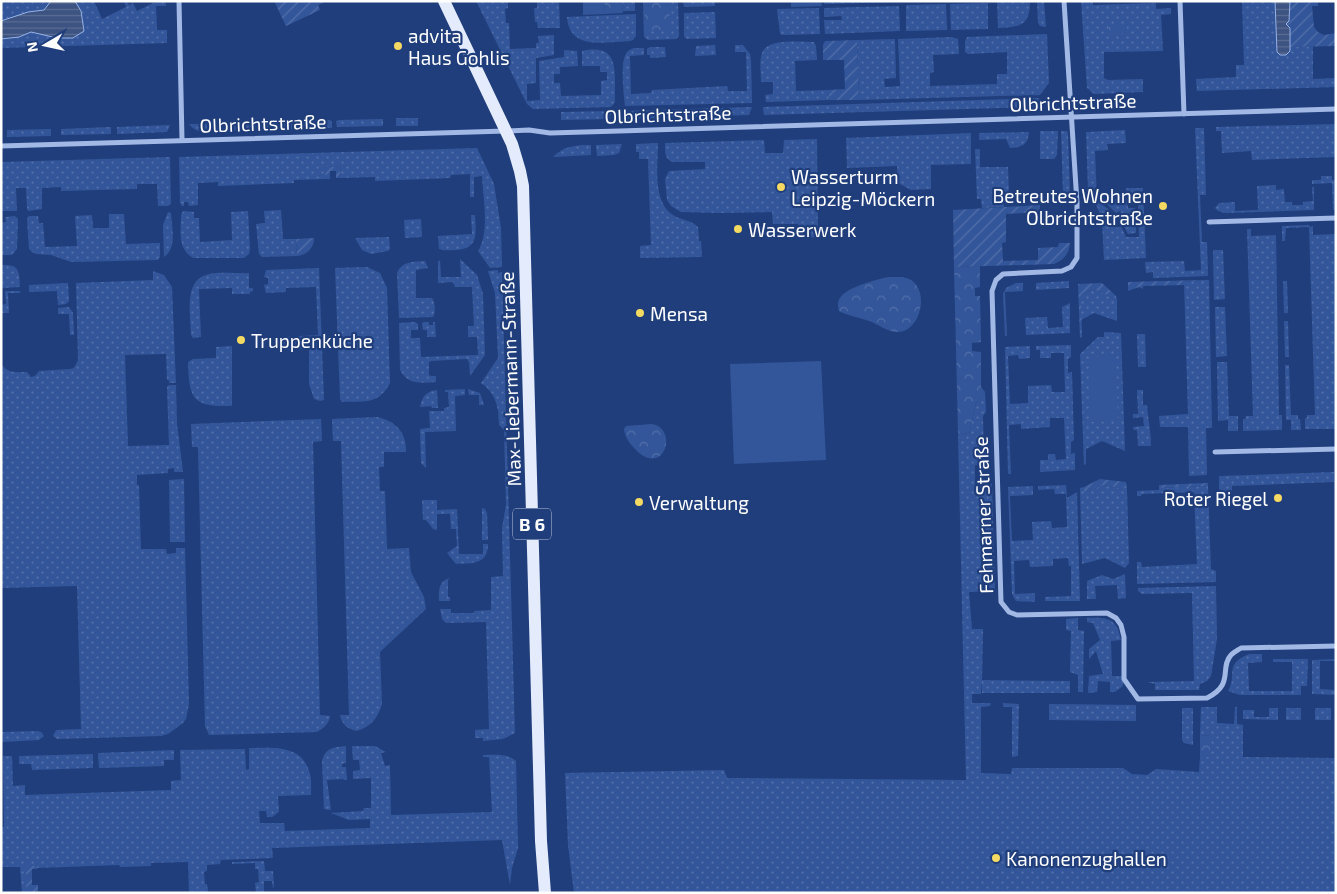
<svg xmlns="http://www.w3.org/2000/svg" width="1337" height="894" viewBox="0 0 1337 894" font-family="'Exo 2',sans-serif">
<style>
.grass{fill:url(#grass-dots)}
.forest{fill:url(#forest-crowns)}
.garden{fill:url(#garden-furrows)}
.pitch{fill:#33569a}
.water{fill:url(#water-rules);stroke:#96b3e8}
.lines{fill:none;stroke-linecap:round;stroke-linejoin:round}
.minor{stroke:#a2b9e6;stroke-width:5}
.primary{stroke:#e3ebfd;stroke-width:12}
.poi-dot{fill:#f4da63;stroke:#203e7c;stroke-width:2}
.labels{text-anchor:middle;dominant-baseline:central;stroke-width:4.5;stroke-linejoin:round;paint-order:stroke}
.shield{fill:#203e7c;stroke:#bcc5d8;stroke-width:1}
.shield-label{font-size:18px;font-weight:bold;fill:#fff}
.poi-label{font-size:19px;fill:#fff;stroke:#203e7c;text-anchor:start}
.street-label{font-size:19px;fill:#fff;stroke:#203e7c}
</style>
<defs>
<pattern id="grass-dots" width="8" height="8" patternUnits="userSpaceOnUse" patternTransform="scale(1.25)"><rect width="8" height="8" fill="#33569a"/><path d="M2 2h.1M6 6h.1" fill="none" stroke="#526fa9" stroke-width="1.8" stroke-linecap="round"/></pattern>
<pattern id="forest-crowns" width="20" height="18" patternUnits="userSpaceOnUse" patternTransform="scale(1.25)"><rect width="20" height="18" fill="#33569a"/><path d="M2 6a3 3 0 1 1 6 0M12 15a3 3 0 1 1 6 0" fill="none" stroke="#526fa9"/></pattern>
<pattern id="garden-furrows" width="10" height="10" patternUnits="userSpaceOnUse" patternTransform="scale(1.25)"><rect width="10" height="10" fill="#33569a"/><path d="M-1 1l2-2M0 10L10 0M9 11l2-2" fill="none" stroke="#526fa9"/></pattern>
<pattern id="water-rules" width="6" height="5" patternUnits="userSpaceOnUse" patternTransform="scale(1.25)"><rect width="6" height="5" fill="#3d5381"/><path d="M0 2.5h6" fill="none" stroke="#5a6d94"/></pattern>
</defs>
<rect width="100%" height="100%" fill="#203e7c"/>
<g class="grass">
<polygon points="1,1 94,1 102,19 126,7 124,1 127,1 129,5 133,3 137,11 157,1 166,1 166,6 156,6 157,30 167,30 167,43 1,48"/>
<path d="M476,1H508V8L505,9L506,23H509L510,49L536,48V43H539L538,36L554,35V55L536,58V83L527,84V101L540,100L539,61L564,57V50L577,51L578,66L560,67V74H554V83H560L561,96L601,95V81L607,80V72H600V66H582V51C622,42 614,75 615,102L611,107L533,109L527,104Z"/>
<polygon points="537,1 559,1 560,28 538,28 537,22 535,22 534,8 537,8"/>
<polygon points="622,1 635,1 635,11 623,11"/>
<polygon points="643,1 678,1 679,36 676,39 648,40 644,37"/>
<polygon points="683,1 715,1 715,6 684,7"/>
<polygon points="824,1 899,1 899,2 824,4"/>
<path d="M997,1H1030C1030,26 1020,27 998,28Z"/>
<polygon points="1037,1 1044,1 1046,27 1040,26 1038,23"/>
<polygon points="1081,1 1093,1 1093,5 1156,3 1156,9 1171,8 1171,14 1161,15 1163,51 1104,52 1104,78 1108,80 1143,79 1143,92 1094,94 1087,88"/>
<polygon points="1242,1 1275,1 1277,52 1280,55 1288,54 1290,47 1313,46 1313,79 1336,78 1336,87 1197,91 1196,79 1236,77 1236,65 1244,65"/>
<polygon points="988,3 988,29 951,30 950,4"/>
<polygon points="946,4 947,30 906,31 906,5"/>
<polygon points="899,6 900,31 825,34 824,20 842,20 841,16 824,17 824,8"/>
<polygon points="819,8 820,34 783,35 780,34 777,9"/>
<polygon points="715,12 716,38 687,39 684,37 684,13"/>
<path d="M636,14V36L633,40L630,41C606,42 569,51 567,17Z"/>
<polygon points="1047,34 1049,83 1040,95 859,100 857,40 895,39 896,78 884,79 885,87 900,86 898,39 952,37 958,39 959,54 933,55 934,72 930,73 930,86 997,84 997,74 1007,74 1007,52 968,54 965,52 965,41 967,37"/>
<path d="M814,42L816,46L817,60L795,61L796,91L828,90L829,100L766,102L765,95L773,94V82H761C761,73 759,62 762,53C767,38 800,42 814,42Z"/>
<polygon points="715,45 716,55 695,56 696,46"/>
<path d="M735,45H743L750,54L751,60L752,103L625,106C624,94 619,58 628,51C632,47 638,48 644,48V55L630,56L631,94L651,93L652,90L727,86L728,91H747L746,52H735Z"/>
<polygon points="650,47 665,47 666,57 650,58 650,55 647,55 647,49"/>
<polygon points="1039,98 1037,107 764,115 763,107"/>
<polygon points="752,107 749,115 627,119 625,111"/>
<polygon points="611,111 610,119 561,120 561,112"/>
<rect x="396" y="118" width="22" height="8"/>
<polygon points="383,119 383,126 337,127 336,121 339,120"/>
<polygon points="330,120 332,122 332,128 282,129 283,121"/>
<polygon points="277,122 277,129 225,131 226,123"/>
<path d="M189,124H221V130C209,131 197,135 189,124Z"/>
<polygon points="1336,124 1336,157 1252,160 1251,151 1222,153 1221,131 1216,131 1216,127"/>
<polygon points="170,125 167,132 117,134 117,127"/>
<polygon points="111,127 111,134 61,135 61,129"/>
<polygon points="1195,128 1204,128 1206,195 1200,195 1202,242 1207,242 1208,276 1153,278 1153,272 1146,273 1145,262 1184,261 1185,271 1201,270"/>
<polygon points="51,129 51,136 7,137 7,130"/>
<polygon points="1125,130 1126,143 1107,144 1108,150 1095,151 1097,201 1111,211 1108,213 1117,228 1121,226 1126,237 1139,237 1138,195 1126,195 1126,188 1143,188 1146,258 1104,260 1102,221 1095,201 1088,190 1086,132"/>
<polygon points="1040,131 1058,131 1057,155 1054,159 1040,159"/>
<polygon points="1061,131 1067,131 1068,134 1070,193 1063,193"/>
<path d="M1029,132C1028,145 1022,147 1010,148L1006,139L979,140V133Z"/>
<polygon points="971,133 971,164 931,165 931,189 911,190 898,183 897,166 847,168 846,138"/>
<path d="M817,139L818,237L799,238L798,224H773L772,212L720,213L681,212L671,206L667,200L665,179L669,171L705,169V162H672C664,158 665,151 665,143L764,140L765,153H783L784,140Z"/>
<path d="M658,143C658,164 652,201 673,215C680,220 692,220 698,227L699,241H701L702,257L640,258V246L651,245L648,159H639V152H636V144Z"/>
<polygon points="622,144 619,153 614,155 597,156 596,145"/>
<path d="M591,145V155L553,157C564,146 575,145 591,145Z"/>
<path d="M477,148L494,184L501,228L502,267L490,268L478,251C490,233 483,197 482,176L474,177V197H470V174L451,175L450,178L375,181V177L341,178L340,166L326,167V179L294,180V183L218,186V182L198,183V205L189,206L188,202H184V206H182L180,203L179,157Z"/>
<polygon points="975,149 980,149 980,167 1008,167 1009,195 1003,195 1004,207 982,208 981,199 977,199"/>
<polygon points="170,157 171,204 168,206 158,206 157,184 137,184 137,189 61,191 61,187 42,188 42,209 28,211 27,208 26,188 16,188 17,211 1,211 1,162"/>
<polygon points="1321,176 1332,176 1332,180 1336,180 1336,209 1333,210 1332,183 1312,184 1312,180 1321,180"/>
<polygon points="1276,185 1276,190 1284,189 1285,202 1292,202 1292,205 1303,205 1303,202 1313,201 1312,187 1314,187 1314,210 1225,213 1218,211 1215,208 1219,203 1235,202 1235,211 1258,210 1257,186"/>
<polygon points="1101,199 1128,199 1128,208 1135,208 1136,233 1128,234 1123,225 1132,221 1128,215 1123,218 1123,220 1121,221 1119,217 1122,215 1120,211 1116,213"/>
<polygon points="281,210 283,239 296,239 297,256 262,257 259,254 256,224 265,223 264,211"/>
<path d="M183,211L194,212V218H199L200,242L232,240L231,212L248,211L250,249L249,254L244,258H193C177,248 181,232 181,215Z"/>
<path d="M168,212L171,213C172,227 177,249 164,257L163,225Z"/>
<polygon points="109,214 124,214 126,244 160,243 160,257 158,260 71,262 51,255 36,254 32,252 29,249 27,219 29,216 38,216 39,223 43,223 45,247 77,246 75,216 92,215 93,228 109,228"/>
<path d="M471,215H475C476,234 479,249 455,250C449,250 444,251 439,249L438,236L472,234Z"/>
<polygon points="15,216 18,219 17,249 12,255 1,255 1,223 6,222 5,217"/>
<polygon points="421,219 422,237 405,238 404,220"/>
<polygon points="1309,225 1310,227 1313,226 1313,235 1336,234 1336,429 1305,429 1305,418 1307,418 1307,415 1315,415 1309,227 1286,228 1285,241 1282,241 1282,226"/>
<polygon points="1247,229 1251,229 1251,236 1276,235 1279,415 1282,415 1282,430 1243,431 1243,419 1245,419 1246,416 1253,416"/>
<polygon points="389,237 390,249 388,251 371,254 362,250 355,238"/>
<polygon points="1213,250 1223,250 1225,299 1214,300"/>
<path d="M460,259L477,275L483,294L485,355L470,376L469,362L467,359L431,361L429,362V375L431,376H436V382C421,383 408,385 400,370L399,323L415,322L418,324V330H411V338H420L421,357L478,355L477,337H468V326H474L472,287H455L453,282L438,283V262L440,260L441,277H461Z"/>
<path d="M425,261L428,268L416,270V298H432C435,302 436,313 433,317L399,318L397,273C402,261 413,262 425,261Z"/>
<path d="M1,265C20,264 19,271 20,287L2,288L1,302Z"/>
<path d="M367,267L380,273L387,288L390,383C379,405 364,401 342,402L340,399L335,268Z"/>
<polygon points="319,268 324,400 320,401 314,399 309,384 309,349 281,350 281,337 318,335 316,287 286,288 286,292 266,293 264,285 268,284 268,278 264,277 266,270"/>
<path d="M498,270V273L502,272L515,733L503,739L483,741V738H475V730L489,729L486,622L446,623L442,619L440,609H451V613H474V611L491,610V577L503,576L502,528L506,505L504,430L499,425C499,408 496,393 481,383L498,358L495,293L488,271Z"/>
<path d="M153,271L164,275L172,287L176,383H169V380H167L166,354L125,355L128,446L169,445L167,387L169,385H176L177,424L183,472H174V468L168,469V473L137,475V485H139L141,549H166L167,554L176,553V548H185L189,704L186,719L183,723L168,734L161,736L57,739L53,736L56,730L81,729L77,586L1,588V363C7,374 16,372 27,372L31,377L35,376L39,371L70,369L74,368L78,360L76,283L153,280Z"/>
<path d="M249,273V288H253V291L250,292V294H232V288L199,289L201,337L193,338L191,335C191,316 183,282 206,275C218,271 236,274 249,273Z"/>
<polygon points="1202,280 1209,280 1212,428 1206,428 1207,475 1189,476 1188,427 1160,427 1159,416 1188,414 1184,282"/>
<polygon points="1069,281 1069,288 1036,290 1036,283"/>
<polygon points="1283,281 1287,281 1288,313 1284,313"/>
<polygon points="68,283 69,301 66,304 58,305 57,291 29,292 29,285"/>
<polygon points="1016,283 1023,283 1023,291 1005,292 1007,336 1005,336 1003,294 1006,288"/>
<polygon points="1093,289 1117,299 1117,321 1094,313 1081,320 1081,295"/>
<polygon points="5,291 20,291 20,293 8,293 9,313 1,313 1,305 6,304"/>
<polygon points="1070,303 1070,333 1026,335 1025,318 1047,317 1048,328 1063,327 1062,307"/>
<polygon points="69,307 73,313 74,335 70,335 69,314 58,314 58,308"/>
<polygon points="1215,307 1225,307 1227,356 1216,357"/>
<polygon points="1284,321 1288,321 1289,357 1285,357"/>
<polygon points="424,322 429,322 429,325 433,325 433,322 435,322 436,337 427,337 427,330 423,330 422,324"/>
<polygon points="1104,332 1121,333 1125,451 1102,441 1086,449 1086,464 1084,465 1080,354 1098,337 1104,337"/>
<polygon points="1137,334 1145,334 1146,367 1138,367"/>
<polygon points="1071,345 1071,357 1068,359 1068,373 1072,372 1074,440 1071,442 1071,454 1075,453 1075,470 1040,472 1040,460 1048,460 1048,454 1055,454 1056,460 1066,459 1064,418 1050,418 1050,427 1021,429 1021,424 1009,425 1011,474 1008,474 1005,347 1030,346 1030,358 1019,359 1018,355 1008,356 1010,404 1028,403 1028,386 1051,385 1052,392 1065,392 1064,353 1051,353 1051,358 1040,358 1040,350 1036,350 1036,346"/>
<path d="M232,346V406C193,407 189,400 188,362L193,359L216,358V347Z"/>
<polygon points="1217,362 1227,362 1229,416 1238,416 1238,431 1228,431 1228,420 1218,421"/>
<polygon points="1285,365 1289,365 1291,415 1298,415 1298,419 1300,419 1301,430 1291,430 1291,420 1286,420"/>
<polygon points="465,389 465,395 455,396 456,431 425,432 426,468 421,463 420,429 430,428 429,411 444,411 444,408 449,407 448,392 445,392 445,390"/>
<polygon points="468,389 480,393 484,405 479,405 479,395 469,395"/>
<path d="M437,390L438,408H432L431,406L420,407C422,396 427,391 437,390Z"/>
<path d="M1137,390H1143V405H1147C1148,419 1151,432 1151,446H1138L1137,430H1134L1133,427L1144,426L1143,417L1133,418V414H1138Z"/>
<polygon points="985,392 986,412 983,416 984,465 975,465 975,484 992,484 995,591 969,592 972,629 983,629 982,680 1070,681 1070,693 982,693 981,680 981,694 972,694 972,703 991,703 990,706 981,707 981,773 1011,774 1012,768 1123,768 1132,774 1147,775 1156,769 1199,772 1200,757 1210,756 1210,736 1200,735 1201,707 1217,707 1217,723 1234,724 1235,707 1237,707 1237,724 1243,725 1243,757 1336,758 1336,893 574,893 568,845 565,773 724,770 727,778 966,780 958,433 969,434 976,403"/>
<path d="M377,417C395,421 407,432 406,452H384V467H379L380,491H385L387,549L409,548L411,572L424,597L426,609L380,652L382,704C378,718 370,728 356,731C347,728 342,725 340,715H349L341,441H333L332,419Z"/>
<path d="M321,419L322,441L313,442L320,715L330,716C329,724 324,728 317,732L209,735L205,726L198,447H192L191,424Z"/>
<polygon points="1334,472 1334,482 1232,486 1232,491 1219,491 1219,476"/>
<polygon points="184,479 185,542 170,542 169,480"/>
<polygon points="1066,485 1067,498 1077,492 1080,601 1045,601 1045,597 1071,596 1071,566 1069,566 1068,558 1053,559 1053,566 1030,567 1029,560 1014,561 1015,594 1035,593 1035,602 1016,601 1012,594 1008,487 1033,486 1033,495 1010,496 1012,541 1033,540 1032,522 1051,521 1052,528 1067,527 1066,494 1055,494 1054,489 1038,490 1038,486"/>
<polygon points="1103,485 1127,489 1129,563 1125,568 1105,558 1082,564 1080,488 1084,487 1084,493"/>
<polygon points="1208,486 1211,569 1216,571 1216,582 1137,584 1137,562 1141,562 1142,567 1197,564 1194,492 1142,494 1141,496 1137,496 1137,491 1159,490 1159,488"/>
<path d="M422,500H437V510L457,509L459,554H483V544H488C488,565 472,563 456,564L447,553L457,546L456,529H451L450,514H437V530L433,529L426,520H423Z"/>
<polygon points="482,508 485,509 487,513 488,540 482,540"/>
<polygon points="1125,574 1126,598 1118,599 1117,585 1095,586 1096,599 1087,599 1087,581 1102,575 1113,579"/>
<path d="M450,578L448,580V597H450V601H439C439,591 438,581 450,578Z"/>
<polygon points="1216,586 1217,639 1211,676 1207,681 1200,684 1199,690 1155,690 1155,684 1147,682 1194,681 1192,593 1142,594 1138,591 1138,588"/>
<polygon points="1078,618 1078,630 1084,631 1083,692 1078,692 1078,675 1070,672 1071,631 1066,630 1066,619"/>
<path d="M1087,618C1107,617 1117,618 1121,640L1111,641L1112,676H1122L1123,686L1115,692H1110V682L1098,681L1097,692L1088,693L1089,676L1103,674L1096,651L1089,659V649L1100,640L1093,623L1087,622Z"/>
<path d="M1249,654H1262V662L1248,663L1249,691H1292V662H1273V659H1308L1307,686H1301V695H1240L1228,691C1238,674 1223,665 1249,654Z"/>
<polygon points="1336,659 1336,661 1320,661 1320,689 1336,690 1336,695 1312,694 1312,660"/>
<polygon points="1003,703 1019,704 1018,756 1012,757 1012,707 1003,707"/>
<polygon points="1049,704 1136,705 1136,721 1049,720"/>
<polygon points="1182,708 1193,708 1193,745 1184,743 1182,740"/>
<polygon points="1269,708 1278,708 1278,720 1243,719 1243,710 1254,710 1254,717 1269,717"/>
<rect x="1286" y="708" width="15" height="12"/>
<rect x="1315" y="708" width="16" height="12"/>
<polygon points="37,731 41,732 44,736 39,740 1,742 1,732"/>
<path d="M346,746V763L342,764V767H346L347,780H344L343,779L327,780L331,810L324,809L322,761C325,748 334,747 346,746Z"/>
<path d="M352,746H375L386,752L381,753L385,766L390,765L391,815L492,812L489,757H483V755C495,755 506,753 516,761L518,848L512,868L510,885L502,840L272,848L273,858L221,860L220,864L207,865V871L204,872L205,884H207L208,893H189L188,862L151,863V866L120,867L119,865L37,868V866L26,869V893H22L20,867H1V827H4L3,756H12L13,786L25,785V795L171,790V781L181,780L180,750L245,749L246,770L249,769V748C271,748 301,744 309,771C312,778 311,787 311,795L278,796L279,812L272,817H267L266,811H259L260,823H284L285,831L370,828V819L349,820L331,813L363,811L364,808H371V778L353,779V771L360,770L359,760H353Z"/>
<polygon points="174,750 174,760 164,760 164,766 99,768 98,753"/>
<polygon points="93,754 93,768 32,770 31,764 19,764 19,756"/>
<polygon points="264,861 265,871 273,871 274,887 273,888 272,881 264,881 264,893 256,893 255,883 259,882 258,869 255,869 255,863 232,864 232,862"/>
</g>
<g class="forest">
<polygon points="604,1 622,1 623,13 605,14"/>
<polygon points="644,1 669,1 670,30 645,30"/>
<polygon points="1127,24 1127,33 1109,34 1109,25"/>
<polygon points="980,266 980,287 975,288 975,296 980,296 981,342 972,343 972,351 981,352 981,387 985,392 976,403 969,434 958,433 954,267"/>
<path d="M889,277C896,277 905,276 911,280C930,292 920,332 898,332C887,332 878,324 869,321C859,317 848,316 839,311C838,306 837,302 840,298C845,288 877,279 889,277Z"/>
<path d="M652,424C679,429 664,478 636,450C630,444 625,438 624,429L626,426Z"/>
<polygon points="1200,735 1210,736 1210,757 1200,757"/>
</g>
<g class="garden">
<polygon points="274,1 326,1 318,5 320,10 286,26"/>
<polygon points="1290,1 1318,1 1318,6 1312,6 1314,27 1318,32 1324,35 1336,33 1336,46 1290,47 1290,28 1286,24 1289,21"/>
<polygon points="857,40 859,100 829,100 828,90 845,89 844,60 823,60 823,45 825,41"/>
<polygon points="340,166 341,178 336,178 336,171 330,171 330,179 326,179 325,167"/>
<path d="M1040,205V212L1006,214V242L1002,243L1003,261L1038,260V248L1058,247L1059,243H1070C1069,254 1064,260 1054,264L954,267L953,210Z"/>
<path d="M314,238C314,248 307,255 297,256L296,239Z"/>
<polygon points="1202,280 1184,282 1184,285 1143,286 1143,289 1139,287 1128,291 1128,282"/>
<polygon points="1102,283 1116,296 1117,299 1093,289 1081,295 1082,337 1080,338 1078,284"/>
<polygon points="1100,479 1126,482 1127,489 1103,485 1084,494 1084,487"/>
<polygon points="1208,483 1208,486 1159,488 1159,485"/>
<polygon points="28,866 37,866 37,869 32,869 32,885 38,885 38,893 26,893 26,868"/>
</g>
<g class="pitch">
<polygon points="583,1 604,1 605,14 583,15"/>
<polygon points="791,1 821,1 822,6 791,7"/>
<polygon points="1116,356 1118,421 1091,422 1089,357"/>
<polygon points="821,361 826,460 734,464 730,364"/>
</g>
<g class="water">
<polygon points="51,1 75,1 81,11 84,31 73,38 57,38 31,32 19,37 1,39 1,21 28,12 44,10"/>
<polygon points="1275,1 1290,1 1289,21 1286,24 1290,28 1290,51 1286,55 1280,55 1277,52"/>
</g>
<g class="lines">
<g class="minor">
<polyline points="179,1 182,140"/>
<path d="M1064,1L1077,203V258L1071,267L1062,271L1003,274L996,280L992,291L1001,602L1009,612L1017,615L1107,613L1116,618L1121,625L1124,637V679L1138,699L1207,698C1235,684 1219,668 1231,655C1234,652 1238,650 1241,648L1336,646"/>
<polyline points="1180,1 1184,114"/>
<polyline points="1,146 506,131 529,130 550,133 619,131 1336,109"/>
<polyline points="1209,222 1336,218"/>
<polyline points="1215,452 1336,449"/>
</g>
<polyline class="primary" points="444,1 512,144 520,171 523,186 541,841 545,893"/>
</g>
<g class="poi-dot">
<circle cx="398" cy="46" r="5"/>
<circle cx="781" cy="187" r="5"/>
<circle cx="1163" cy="206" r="5"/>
<circle cx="738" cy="229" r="5"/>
<circle cx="640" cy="313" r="5"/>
<circle cx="241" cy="340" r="5"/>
<circle cx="1278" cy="498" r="5"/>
<circle cx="639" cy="502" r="5"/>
<circle cx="996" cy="858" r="5"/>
</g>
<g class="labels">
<rect class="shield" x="513" y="508.5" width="38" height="31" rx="4"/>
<g class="shield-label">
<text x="532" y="524">B 6</text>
</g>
<g class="poi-label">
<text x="408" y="35">advita<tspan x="408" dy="22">Haus Gohlis</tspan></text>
<text x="791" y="176">Wasserturm<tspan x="791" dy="22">Leipzig-Möckern</tspan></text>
<text x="1153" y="195" text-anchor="end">Betreutes Wohnen<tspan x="1153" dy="22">Olbrichtstraße</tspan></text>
<text x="748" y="229">Wasserwerk</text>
<text x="650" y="313">Mensa</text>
<text x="251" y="340">Truppenküche</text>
<text x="1268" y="498" text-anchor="end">Roter Riegel</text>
<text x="649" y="502">Verwaltung</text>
<text x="1006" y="858">Kanonenzughallen</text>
</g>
<g class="street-label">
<text transform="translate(1073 102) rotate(-2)">Olbrichtstraße</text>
<text transform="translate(668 114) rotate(-2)">Olbrichtstraße</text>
<text transform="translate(263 123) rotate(-2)">Olbrichtstraße</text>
<text transform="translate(510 379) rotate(-92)">Max-Liebermann-Straße</text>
<text transform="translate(983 515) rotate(-92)">Fehmarner Straße</text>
</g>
</g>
<rect width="1337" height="894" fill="none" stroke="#ffffff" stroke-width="5"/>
<g transform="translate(45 45) rotate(261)" stroke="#203e7c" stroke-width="4" paint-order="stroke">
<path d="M0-4L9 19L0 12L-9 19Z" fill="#ffffff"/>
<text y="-8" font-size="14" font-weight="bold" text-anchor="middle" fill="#ffffff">N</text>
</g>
</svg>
